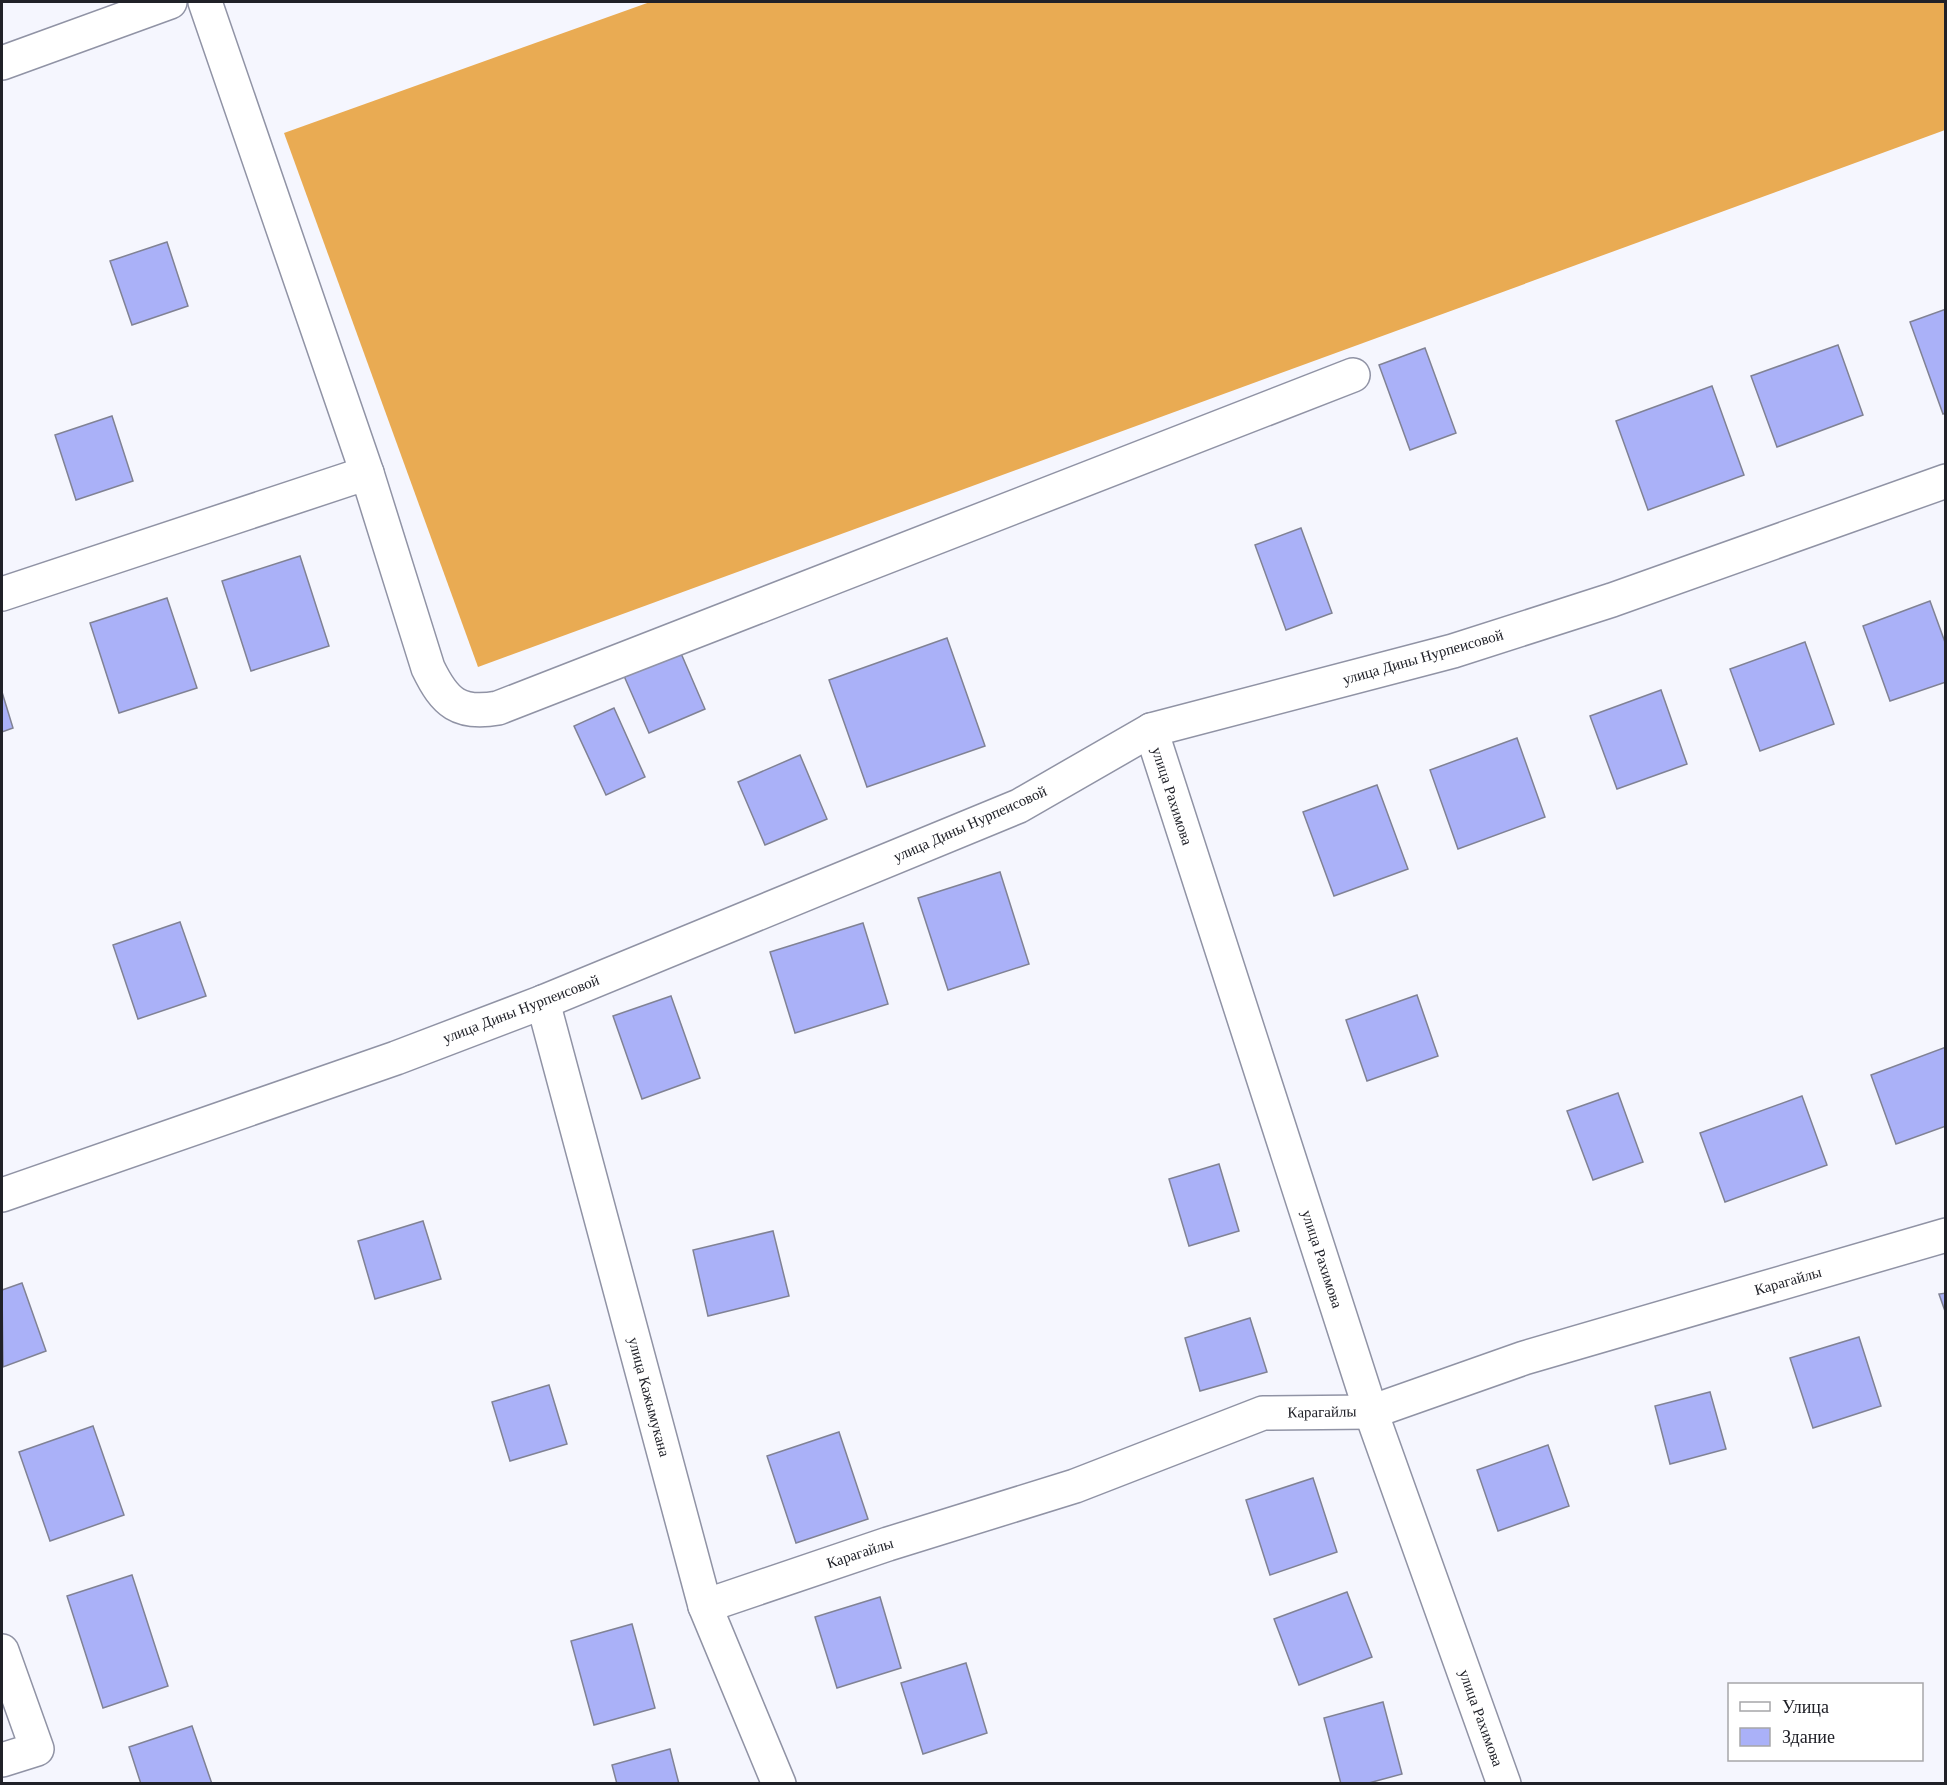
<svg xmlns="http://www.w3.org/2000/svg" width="1947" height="1785" viewBox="0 0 1947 1785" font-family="Georgia,serif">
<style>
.forest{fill:#e9ab53}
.building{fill:#aab1f8;stroke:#808294;stroke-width:1.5}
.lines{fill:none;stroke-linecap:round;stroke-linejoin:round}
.minor-casing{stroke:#9093a5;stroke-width:36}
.minor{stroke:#fff;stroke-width:33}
.labels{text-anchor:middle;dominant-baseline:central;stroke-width:4.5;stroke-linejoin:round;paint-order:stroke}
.street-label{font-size:15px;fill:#202128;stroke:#fff}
</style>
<rect width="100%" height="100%" fill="#f5f6fe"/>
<polygon class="forest" points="650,2 1945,2 1945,130 478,667 284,133"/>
<g class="building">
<polygon points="167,242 188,306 132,325 110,261"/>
<polygon points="1946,309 1946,413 1943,414 1910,322"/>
<polygon points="1838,345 1863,415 1777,447 1751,376"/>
<polygon points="1425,348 1456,433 1410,450 1379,365"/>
<polygon points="1712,386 1744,475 1648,510 1616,421"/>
<polygon points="112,416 133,481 76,500 55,435"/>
<polygon points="1301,528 1332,613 1286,630 1255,545"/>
<polygon points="300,556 329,646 251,671 222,581"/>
<polygon points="167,598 197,688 119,713 90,623"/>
<polygon points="1930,601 1946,645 1946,682 1890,701 1863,626"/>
<polygon points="947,638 985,746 867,787 829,680"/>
<polygon points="1805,642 1834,724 1760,751 1730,669"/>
<polygon points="680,651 705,709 649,733 624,676"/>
<polygon points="1661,690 1687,764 1617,789 1590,716"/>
<polygon points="2,692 13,728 2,732"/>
<polygon points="614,708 645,777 606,795 574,726"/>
<polygon points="1517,738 1545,817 1458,849 1430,770"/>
<polygon points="800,755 827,819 765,845 738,782"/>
<polygon points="1377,785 1408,869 1334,896 1303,812"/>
<polygon points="1000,872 1029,964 948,990 918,898"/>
<polygon points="180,922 206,996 138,1019 113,945"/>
<polygon points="863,923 888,1004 795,1033 770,952"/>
<polygon points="1417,995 1438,1056 1367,1081 1346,1020"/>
<polygon points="671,996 700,1078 642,1099 613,1016"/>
<polygon points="1946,1047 1946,1126 1896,1144 1871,1075"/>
<polygon points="1618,1093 1643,1162 1593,1180 1567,1111"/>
<polygon points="1802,1096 1827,1165 1725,1202 1700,1133"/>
<polygon points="1219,1164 1239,1231 1189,1246 1169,1179"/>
<polygon points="423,1221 441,1279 375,1299 358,1241"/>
<polygon points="773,1231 789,1296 708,1316 693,1250"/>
<polygon points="22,1283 46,1351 3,1367 2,1290"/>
<polygon points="1946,1293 1946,1314 1939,1294"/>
<polygon points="1250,1318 1267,1372 1200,1391 1185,1338"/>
<polygon points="1859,1337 1881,1406 1813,1428 1790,1358"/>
<polygon points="549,1385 567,1444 510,1461 492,1402"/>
<polygon points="1710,1392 1726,1449 1670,1464 1655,1406"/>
<polygon points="93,1426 124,1515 50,1541 19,1452"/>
<polygon points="839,1432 868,1519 796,1543 767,1456"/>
<polygon points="1548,1445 1569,1506 1498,1531 1477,1470"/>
<polygon points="1313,1478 1337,1552 1270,1575 1246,1500"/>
<polygon points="132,1575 168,1686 103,1708 67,1596"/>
<polygon points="1347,1592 1372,1657 1299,1685 1274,1619"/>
<polygon points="880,1597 901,1668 837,1688 815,1617"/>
<polygon points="632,1624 655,1708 594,1725 571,1641"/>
<polygon points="966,1663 987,1733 923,1754 901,1683"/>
<polygon points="1383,1702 1402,1774 1365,1784 1341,1784 1324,1718"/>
<polygon points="192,1726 212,1784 141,1784 129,1747"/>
<polygon points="670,1749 679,1784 617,1784 612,1765"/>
</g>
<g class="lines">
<defs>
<g id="minor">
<polyline points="205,2 367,473"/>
<polyline points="2,63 170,2"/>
<path d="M2,594L367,473L428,668C445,703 459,715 498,708L1353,375"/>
<polyline points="1151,730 1371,1412 1504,1784"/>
<polyline points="543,1002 705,1606 779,1784"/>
<polyline points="2,1195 396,1058 543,1002 1019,806 1151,730 1453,651 1612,600 1946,481"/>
<polyline points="705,1606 888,1544 1075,1486 1263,1413 1371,1412 1524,1358 1946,1235"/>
<polyline points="2,1651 37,1749 2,1760"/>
</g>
</defs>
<use href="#minor" class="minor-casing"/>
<use href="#minor" class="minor"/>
</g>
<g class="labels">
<g class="street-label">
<text transform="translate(1423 657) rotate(-16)">улица Дины Нурпеисовой</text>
<text transform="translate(1172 796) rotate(72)">улица Рахимова</text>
<text transform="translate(970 824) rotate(-24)">улица Дины Нурпеисовой</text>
<text transform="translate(521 1009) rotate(-21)">улица Дины Нурпеисовой</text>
<text transform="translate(1322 1259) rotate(72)">улица Рахимова</text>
<text transform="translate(1788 1281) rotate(-16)">Карагайлы</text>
<text transform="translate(649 1397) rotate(75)">улица Кажымукана</text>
<text transform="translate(1322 1412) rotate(-1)">Карагайлы</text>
<text transform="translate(860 1553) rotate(-18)">Карагайлы</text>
<text transform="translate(1481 1718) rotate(70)">улица Рахимова</text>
</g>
</g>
<rect width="1947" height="1785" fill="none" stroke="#202128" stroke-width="6"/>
<rect x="1728" y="1683" width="195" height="78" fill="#ffffff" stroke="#a6a6a9" stroke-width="1.5"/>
<rect x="1740" y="1702" width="30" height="9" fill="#ffffff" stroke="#a6a6a9" stroke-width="1.5"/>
<text x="1782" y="1713" font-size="18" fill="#202128">Улица</text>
<rect x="1740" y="1728" width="30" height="18" fill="#aab1f8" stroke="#a6a6a9" stroke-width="1.5"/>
<text x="1782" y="1743" font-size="18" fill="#202128">Здание</text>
</svg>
